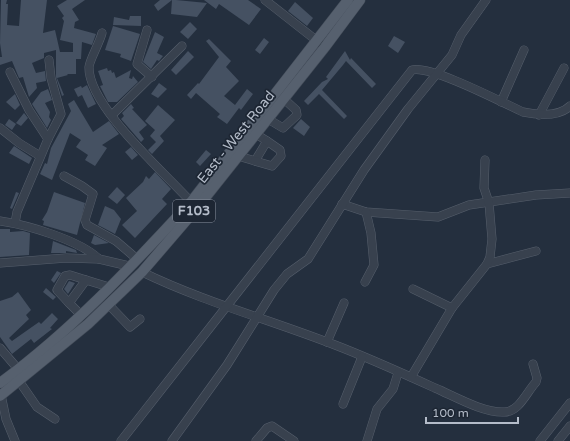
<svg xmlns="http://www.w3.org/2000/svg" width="570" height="441" viewBox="0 0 570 441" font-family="'Varela Round',sans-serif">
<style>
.building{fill:#455162}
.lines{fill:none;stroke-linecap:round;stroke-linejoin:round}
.minor-casing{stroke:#565f6c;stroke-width:9}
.major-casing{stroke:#414a57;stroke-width:11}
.minor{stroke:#38414e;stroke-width:8}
.major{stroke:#56606e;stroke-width:10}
.labels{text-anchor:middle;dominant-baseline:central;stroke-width:3.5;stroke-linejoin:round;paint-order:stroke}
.shield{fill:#1d2633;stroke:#878f9c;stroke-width:1}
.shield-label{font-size:13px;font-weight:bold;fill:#b4bcc9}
.street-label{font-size:14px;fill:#b4bcc9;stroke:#1d2633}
</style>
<rect width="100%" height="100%" fill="#242f3e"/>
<g class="building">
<polygon points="1,0 7,0 6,4 8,4 7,25 19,26 21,0 47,0 43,33 55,30 60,52 73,52 73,43 60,40 64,21 62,18 64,16 57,6 67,0 85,0 72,9 79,20 75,22 74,28 96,34 92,45 82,42 81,59 76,59 76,74 67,74 68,75 57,78 64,95 62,96 56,77 56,50 44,53 44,58 32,63 36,73 45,71 46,81 36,83 37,88 29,97 23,77 19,78 12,61 0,65 0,57 2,57 0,43"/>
<polygon points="160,0 176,0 207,3 197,17 171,14 172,0 158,11 154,5"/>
<polygon points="204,0 248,0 261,9 249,25 219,4 216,9"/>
<polygon points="295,2 313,18 307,26 288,11"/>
<polygon points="130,16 141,16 141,26 113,25 114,17 129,20"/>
<polygon points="190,22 197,29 188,39 180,32"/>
<polygon points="113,26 140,34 131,61 120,57 121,54 105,50"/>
<polygon points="155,32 164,37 157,53 163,56 159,61 157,60 151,69 143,62"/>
<polygon points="394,36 405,42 398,53 388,46"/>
<polygon points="264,38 269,42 260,54 255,50"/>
<polygon points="209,39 231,61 226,67 239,81 224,96 235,105 247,89 253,94 241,110 239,108 227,124 217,117 220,114 196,93 191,99 187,95 198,83 199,84 219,57 206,41"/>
<polygon points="188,51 194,57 176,75 171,70"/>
<polygon points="345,51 350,60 351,58 376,84 372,88 346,61 343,65 322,90 347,116 344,119 319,94 308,105 304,101 322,82 328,79 326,77"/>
<polygon points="107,68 108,71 111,70 112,73 114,72 116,78 131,70 129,78 132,79 133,76 138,82 117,102 108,102 100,86 103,85 98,71"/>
<polygon points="159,83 167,89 158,98 151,94"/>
<polygon points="87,85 96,104 88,108 82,95 78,97 74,89 81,86 82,88"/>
<polygon points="48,89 52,100 45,103 50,112 49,117 51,120 47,128 32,104 41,92"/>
<polygon points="15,94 20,105 15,110 6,102"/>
<polygon points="74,100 93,132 109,121 119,134 102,145 107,148 95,166 85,160 88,155 76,147 81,140 70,133 52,180 40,174 45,163 47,164 51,148 71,111 68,104"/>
<polygon points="131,104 134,108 132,109 147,125 139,132 144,139 141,142 121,119 124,116 122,113"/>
<polygon points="158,105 175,120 160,136 164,141 152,154 148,150 156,142 150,136 155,130 145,121"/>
<polygon points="24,113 28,118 21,126 16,123"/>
<polygon points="9,119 16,124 12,130 5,125"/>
<polygon points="301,119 310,127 304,136 293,128"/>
<polygon points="14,146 32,158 29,164 9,153"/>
<polygon points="131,147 138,155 132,160 125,152"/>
<polygon points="206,150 211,154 200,166 196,162"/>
<polygon points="155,172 171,189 162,199 167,204 135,238 122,225 137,211 126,198 143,182 146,176 149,179"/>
<polygon points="117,187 125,195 117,204 108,197"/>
<polygon points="16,192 19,193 12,209 10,208"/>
<polygon points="54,192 85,203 77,235 43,225 44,221 42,220 47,212"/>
<polygon points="105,206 114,210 121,219 115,234 98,225"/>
<polygon points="0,229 10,229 10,232 23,231 30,233 29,255 0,257"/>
<polygon points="94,235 109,243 95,245 91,243"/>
<polygon points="53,241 76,250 77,253 66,251 66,253 51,253"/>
<polygon points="57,271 61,273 54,283 51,280"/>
<polygon points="69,281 75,283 68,294 64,289"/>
<polygon points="46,288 56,297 53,300 43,292"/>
<polygon points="18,292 31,310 26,315 29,319 9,338 12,341 39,322 41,324 52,313 58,319 50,328 52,329 34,343 31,339 12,354 0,337 0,301 12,297"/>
</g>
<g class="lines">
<defs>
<g id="minor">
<polyline points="265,0 321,44"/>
<polyline points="147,30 137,64 152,77"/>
<path d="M102,33C100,42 89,61 89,67C88,106 165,173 191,202"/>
<polyline points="10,72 29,110 48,139"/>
<polyline points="501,102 524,50"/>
<polyline points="112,115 182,46"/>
<polyline points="539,115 564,68"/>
<polyline points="268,119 283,128 297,115 296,110 284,99"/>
<polyline points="0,128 19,143 40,156"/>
<polyline points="238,156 255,161 267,141 256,134"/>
<polyline points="255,161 272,166 281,156 280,150 267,141"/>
<polyline points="64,176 82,186 93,194 85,220 87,225 116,241 137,259"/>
<polyline points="342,204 366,212 438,217 469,205 536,195 570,193"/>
<path d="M0,221C28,225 79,240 99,259"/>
<polyline points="15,223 17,212 48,139 61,114 51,78 49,60"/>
<polyline points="0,263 66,258 99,259 129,266"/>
<polyline points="487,264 536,251"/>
<path d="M142,272C204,302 271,320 335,345C369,358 402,373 435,388C454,396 483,413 504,412C519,412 526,393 536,382L537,378L533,364"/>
<polyline points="365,282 374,265 371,233 366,212"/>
<polyline points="413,289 452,308"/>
<polyline points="69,303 57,290 65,276 70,275 86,280"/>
<polyline points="108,304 130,327 140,319"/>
<polyline points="81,315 69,303 86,280 109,287"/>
<polyline points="327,342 344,303"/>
<polyline points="0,348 18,369"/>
<polyline points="411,377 452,308 487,264 490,257 492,239 489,203 484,188 485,160"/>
<polyline points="19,381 37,407 55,419"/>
<polyline points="1,395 6,419 15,441"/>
<polyline points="343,404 362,357"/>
<path d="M121,441L412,70C431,65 503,103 523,112C538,115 559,117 570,106"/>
<polyline points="172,441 227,365 274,290 287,274 308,259 364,170 408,109 452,55 461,35 486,0"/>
<polyline points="256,441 267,428 272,426 294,441"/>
<polyline points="367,441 377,409 393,389 398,373"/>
<polyline points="540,441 570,403"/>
<polyline points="558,441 570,426"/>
</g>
<g id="major">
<path d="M0,383C70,332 132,266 191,202L348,0"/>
<polyline points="0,396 88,324 142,272 197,208 325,47 360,0"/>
</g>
</defs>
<use href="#minor" class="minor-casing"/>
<use href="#major" class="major-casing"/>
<use href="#minor" class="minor"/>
<use href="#major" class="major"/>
</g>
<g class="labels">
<rect class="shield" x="173" y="200" width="42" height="22" rx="3"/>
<g class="shield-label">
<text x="194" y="211">F103</text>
</g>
<g class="street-label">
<text transform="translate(236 137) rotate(-51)">East - West Road</text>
</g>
</g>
<path d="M426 417v6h92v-6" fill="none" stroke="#b4bcc9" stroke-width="2"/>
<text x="432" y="417" font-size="12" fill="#b4bcc9" stroke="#1d2633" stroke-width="3" paint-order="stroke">100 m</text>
</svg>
